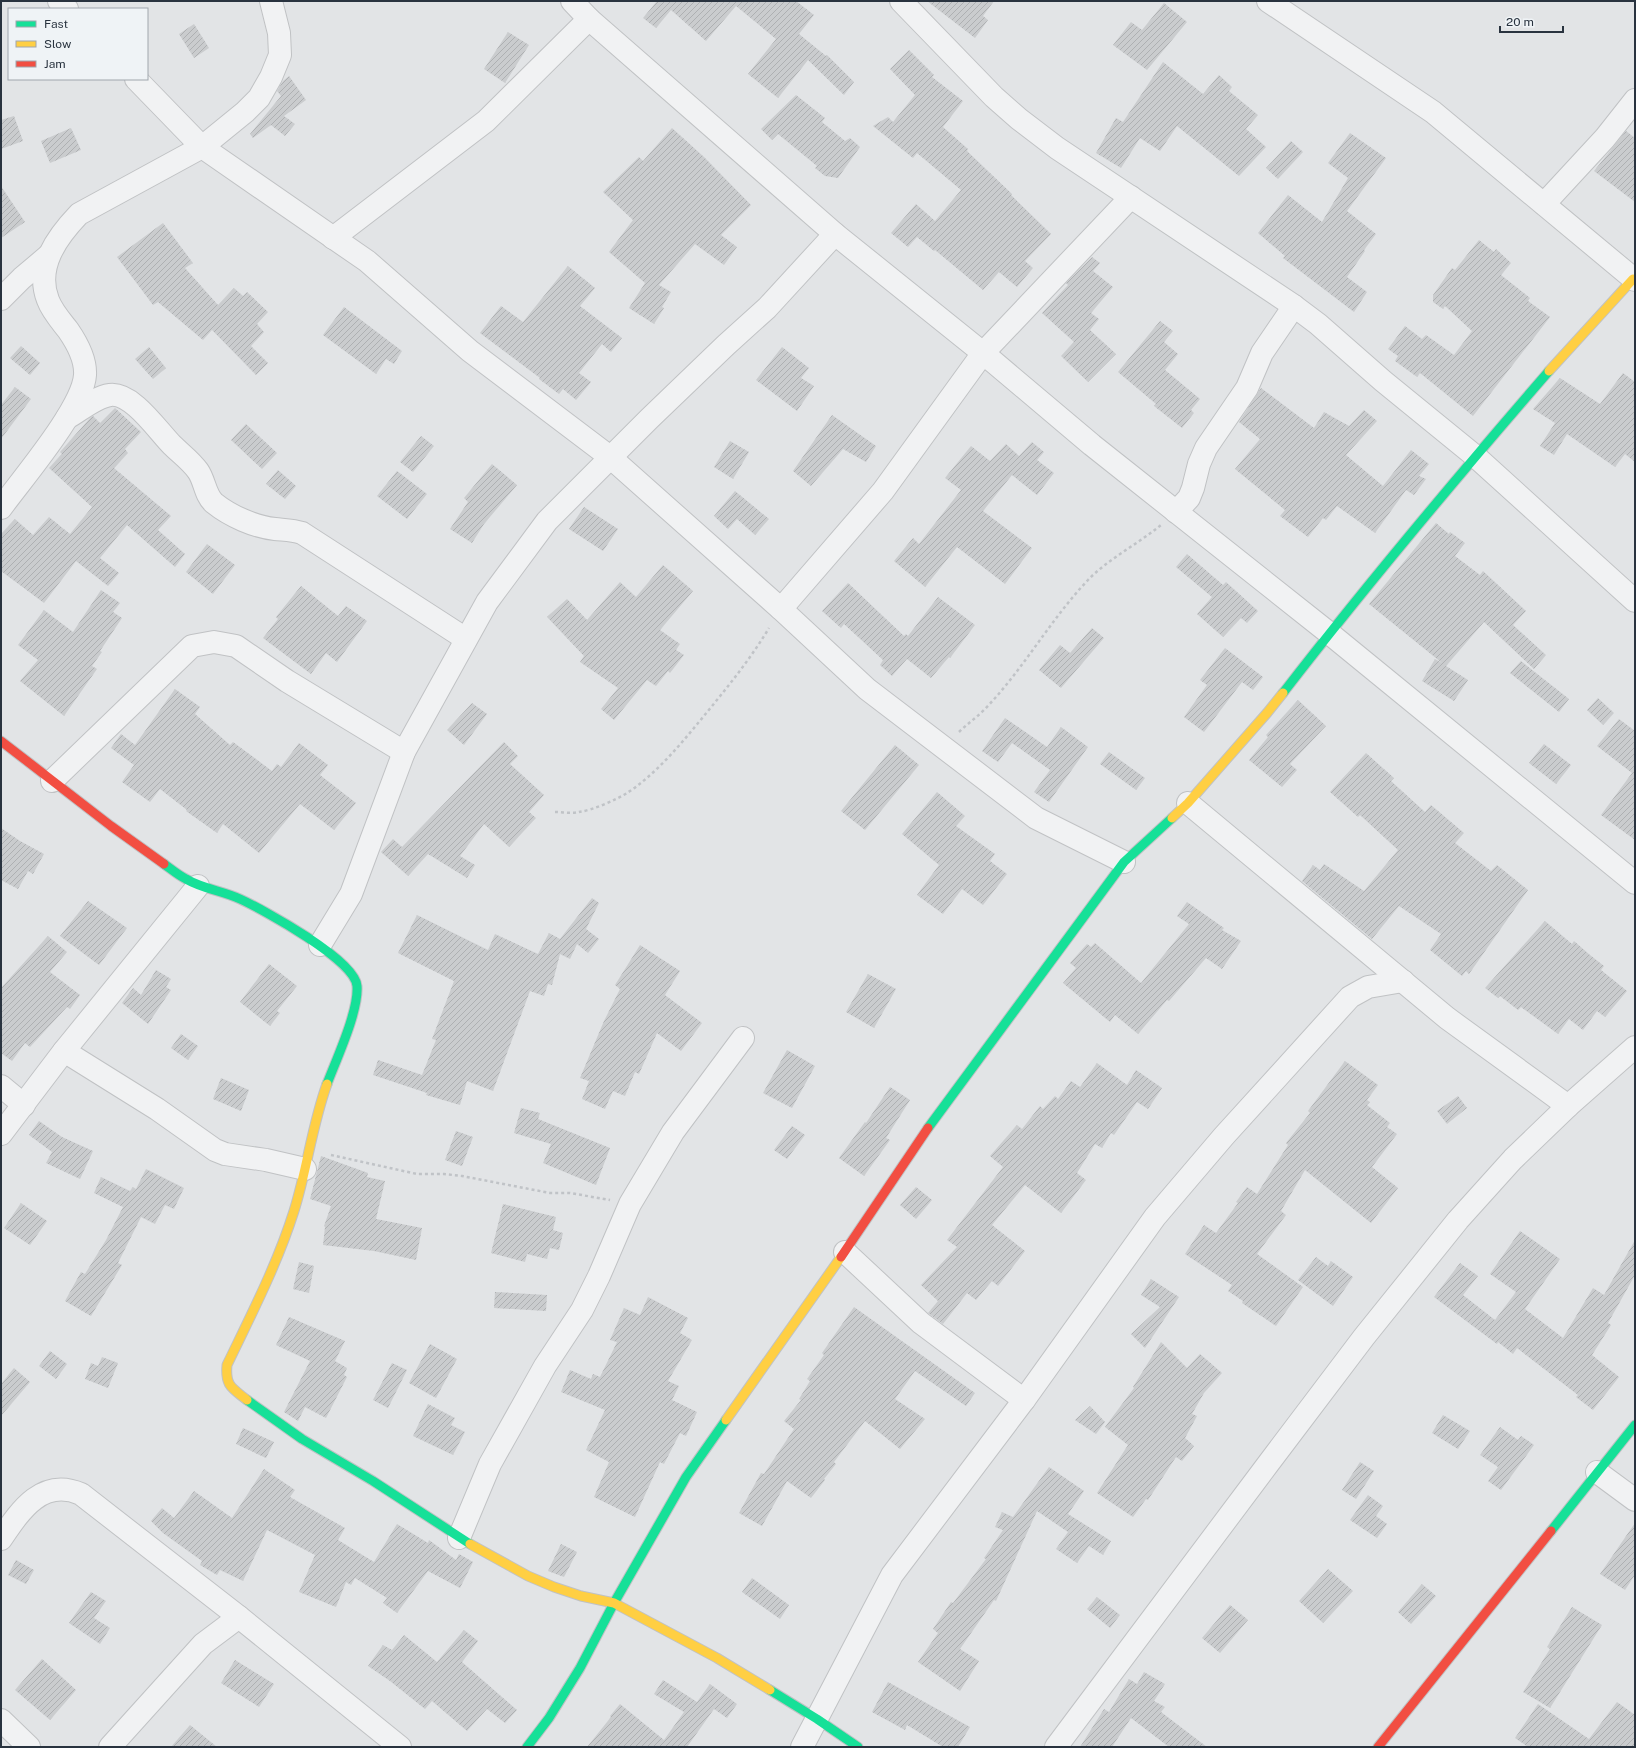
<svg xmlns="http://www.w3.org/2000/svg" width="1636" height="1748" viewBox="0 0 1636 1748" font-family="'Public Sans',sans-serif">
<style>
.building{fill:url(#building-hatch)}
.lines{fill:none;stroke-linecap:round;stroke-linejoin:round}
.street-casing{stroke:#c0c2c4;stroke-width:24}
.fast-casing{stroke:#c0c2c4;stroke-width:11}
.slow-casing{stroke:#c0c2c4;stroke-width:11}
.jam-casing{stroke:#c0c2c4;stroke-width:11}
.path{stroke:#c0c3c7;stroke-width:2.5;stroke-dasharray:3 3;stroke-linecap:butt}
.street{stroke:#f1f2f3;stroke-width:22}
.fast{stroke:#16e098;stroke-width:9}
.slow{stroke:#ffcf43;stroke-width:9}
.jam{stroke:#f24e42;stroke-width:9}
</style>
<defs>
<pattern id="building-hatch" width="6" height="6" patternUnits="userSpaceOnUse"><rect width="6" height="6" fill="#caccce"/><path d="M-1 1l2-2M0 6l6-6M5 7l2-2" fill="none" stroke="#aeb0b2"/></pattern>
</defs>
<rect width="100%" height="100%" fill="#e2e4e6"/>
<g class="building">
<polygon points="657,1 796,1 814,15 799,34 826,56 827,55 854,82 844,95 808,60 778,98 748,74 776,39 736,6 706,41 671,10 656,28 643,18"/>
<polygon points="927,1 994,1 983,16 988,20 975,38"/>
<polygon points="1164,3 1187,22 1147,70 1113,45 1131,22 1142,30"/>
<polygon points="194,24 209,48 194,58 179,34"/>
<polygon points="508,32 529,45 505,83 484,69"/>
<polygon points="909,50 934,75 932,77 963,101 943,127 968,149 967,151 1012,194 1011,195 1051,234 1025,261 1033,268 1017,287 999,272 983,290 935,250 934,251 917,237 908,247 891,233 916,204 935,221 961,190 917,153 913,158 873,126 888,117 893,122 915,95 890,69"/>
<polygon points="1163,62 1203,94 1219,75 1232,87 1229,91 1258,115 1246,129 1266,147 1239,176 1177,126 1160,151 1140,138 1121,168 1096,153 1116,118 1123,122"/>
<polygon points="289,76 306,100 284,116 295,124 285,136 271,125 253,138 250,134 281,96 277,91 283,81"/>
<polygon points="796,95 825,118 822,122 845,141 850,138 860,147 838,178 825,176 815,168 817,166 778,134 772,140 761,129"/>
<polygon points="14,116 23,141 1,149 1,120"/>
<polygon points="71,128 81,150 50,163 41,141"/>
<polygon points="672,128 704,157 751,205 721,235 737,247 724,265 695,244 659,285 671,292 662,307 664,308 654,324 629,308 645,283 609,252 633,220 603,192 639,157 643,161"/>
<polygon points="1626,131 1635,138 1635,202 1594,171"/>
<polygon points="1350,133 1386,158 1347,211 1376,234 1364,250 1365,251 1347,277 1367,292 1354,312 1283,258 1285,256 1258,233 1288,195 1322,222 1348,178 1328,163"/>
<polygon points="1291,141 1303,152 1278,179 1266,168"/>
<polygon points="1,186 25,222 1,238"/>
<polygon points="163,223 193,263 185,268 218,305 234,288 243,296 247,292 268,312 257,324 264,332 251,346 268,363 256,375 212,330 203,340 158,302 153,305 117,257"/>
<polygon points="1479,240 1494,252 1496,249 1511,263 1501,275 1530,298 1528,301 1550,317 1473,416 1420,373 1417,377 1395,361 1398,356 1388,349 1405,326 1422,339 1426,335 1454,355 1472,331 1445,306 1443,309 1433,302 1433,295 1452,268 1455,270"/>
<polygon points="1092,257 1100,263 1093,271 1113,287 1091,313 1099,319 1090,330 1116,354 1088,382 1061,356 1074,342 1042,313 1068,285 1066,283"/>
<polygon points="568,266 595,288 580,306 622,338 611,352 602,344 579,373 591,382 576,400 563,389 559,394 539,379 540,378 480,333 501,306 523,322"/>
<polygon points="344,307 402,351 394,364 386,359 376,374 323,335"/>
<polygon points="1160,321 1173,331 1164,342 1178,354 1165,370 1200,399 1191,410 1194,413 1182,428 1154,406 1156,404 1118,372"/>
<polygon points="21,346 40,363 30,375 10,358"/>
<polygon points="149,347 166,368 153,379 135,359"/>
<polygon points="782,347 809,368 801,378 814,386 797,411 756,380"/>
<polygon points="1623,373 1635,382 1635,462 1625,454 1615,467 1567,434 1554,455 1540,446 1555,423 1533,409 1560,378 1600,404"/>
<polygon points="15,387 31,399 1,439 1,405"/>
<polygon points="1261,388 1314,428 1324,412 1349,426 1364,410 1377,421 1346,455 1383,486 1411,450 1429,464 1419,476 1426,479 1414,495 1406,490 1375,533 1337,506 1326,520 1323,518 1308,537 1280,516 1285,510 1235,469 1260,439 1239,422"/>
<polygon points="115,408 141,432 125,449 128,453 114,468 171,516 158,530 185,554 175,567 127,525 100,558 119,573 108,586 76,561 44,603 1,571 1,534 15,519 33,535 49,517 70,534 92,507 49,468 62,454 60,452 91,417 93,416 100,423"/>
<polygon points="832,415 876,446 866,462 843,449 811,486 793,471"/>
<polygon points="246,424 277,453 262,469 231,440"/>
<polygon points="421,436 434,446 413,472 400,462"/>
<polygon points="730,441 749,452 733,479 714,467"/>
<polygon points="1032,442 1044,452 1037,460 1054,473 1037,495 1012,475 983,511 1032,548 1005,584 957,547 925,587 894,561 913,538 919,544 961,490 945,478 971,446 990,461 1006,444 1019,456"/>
<polygon points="492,464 517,485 484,524 472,543 450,529 468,502 464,498"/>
<polygon points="278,470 296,486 285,499 266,484"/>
<polygon points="397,471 427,494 407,519 377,496"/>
<polygon points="735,491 769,519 755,535 737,519 728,529 714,516"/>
<polygon points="584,507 618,529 603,551 569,529"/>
<polygon points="1436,523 1449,534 1450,532 1465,543 1455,556 1480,575 1483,571 1526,611 1513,625 1546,655 1534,669 1484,622 1446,666 1468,680 1454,701 1422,681 1435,659 1442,663 1369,604"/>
<polygon points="207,544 235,565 213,594 186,572"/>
<polygon points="1187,554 1223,585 1226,582 1258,611 1247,623 1241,618 1223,637 1197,614 1212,597 1176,567"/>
<polygon points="663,565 693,591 660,630 680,644 676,650 684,655 670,673 668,671 656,686 647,680 614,720 601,709 618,688 580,662 584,656 547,617 567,599 587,620 620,582 636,597"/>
<polygon points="848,583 904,636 906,634 908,636 938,597 975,625 950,658 949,657 931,678 907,659 892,676 880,665 883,660 844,624 841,628 822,611"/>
<polygon points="301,586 338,616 346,606 367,621 337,662 326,653 311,674 263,638 278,619 276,617"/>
<polygon points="101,590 120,603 113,612 122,618 100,651 102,652 92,666 97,669 64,716 20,681 38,660 18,645 44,610 73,632"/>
<polygon points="1092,628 1104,638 1061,688 1039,670 1060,645 1070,653"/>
<polygon points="1225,648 1263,677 1253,690 1242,682 1204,732 1184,717 1207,685 1200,680"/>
<polygon points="1521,661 1569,699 1559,712 1510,673"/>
<polygon points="175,689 200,707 195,714 230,745 233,742 272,771 277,764 281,767 299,743 328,765 320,775 356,803 334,830 300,804 259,853 223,824 217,833 186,811 187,810 160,789 150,802 122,782 134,765 111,748 121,734 135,745"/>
<polygon points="1598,698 1614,713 1603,725 1587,710"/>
<polygon points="1298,700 1326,726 1290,764 1297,770 1282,787 1249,760 1268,737 1266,735"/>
<polygon points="472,703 487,714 464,745 447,730"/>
<polygon points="1005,718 1047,747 1061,727 1088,747 1049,802 1034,792 1050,770 1012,743 998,762 982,751"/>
<polygon points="1619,719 1635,731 1635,840 1601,815 1632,773 1597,746"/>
<polygon points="504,742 518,756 510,764 544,795 529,812 536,818 509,847 484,824 460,856 475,865 467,878 428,854 408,876 381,852 393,839 402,847"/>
<polygon points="1544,744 1571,765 1556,784 1529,763"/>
<polygon points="895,745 919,765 865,830 841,811"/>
<polygon points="1109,752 1145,778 1136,790 1100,764"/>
<polygon points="1366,753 1394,778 1391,781 1425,812 1431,805 1464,833 1455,843 1491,871 1497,865 1528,890 1469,974 1466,971 1462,976 1430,950 1441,934 1399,906 1372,939 1302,881 1313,865 1320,870 1324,864 1364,891 1398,850 1360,815 1358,817 1330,792"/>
<polygon points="937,792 965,816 956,826 995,854 990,861 1007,874 983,905 962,889 943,914 917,895 939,865 902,834"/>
<polygon points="1,828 20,841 44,854 33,874 28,871 18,889 1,880"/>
<polygon points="592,898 599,903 586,929 599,939 588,953 577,944 570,959 560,954 552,985 548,984 544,996 530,991 493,1091 467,1081 460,1105 426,1095 427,1093 373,1075 378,1060 422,1075 436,1040 432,1039 454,981 398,953 417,915 488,950 495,934 538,954 549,933 560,939"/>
<polygon points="88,901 127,928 99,965 60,936"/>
<polygon points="1187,902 1224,928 1222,930 1241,941 1222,969 1206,958 1169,1001 1167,1000 1138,1034 1115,1015 1110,1022 1063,983 1076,968 1070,963 1087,944 1091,947 1095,943 1141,983 1189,924 1177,916"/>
<polygon points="1545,921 1572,944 1574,941 1590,955 1604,966 1601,970 1627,991 1605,1017 1597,1011 1583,1030 1569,1019 1558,1034 1521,1007 1518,1010 1500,996 1498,998 1485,988"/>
<polygon points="48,936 67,952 50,972 80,995 70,1009 67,1007 30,1047 25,1043 12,1061 1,1053 1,988"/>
<polygon points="640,945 680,971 665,995 702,1023 681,1051 657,1033 639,1074 635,1072 625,1096 613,1091 605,1109 582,1099 589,1081 580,1078 604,1021 620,989 615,985"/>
<polygon points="269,964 297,986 277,1011 280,1013 270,1026 240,1002"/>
<polygon points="156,970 171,979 166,987 171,990 148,1024 122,1003 133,988 141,995"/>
<polygon points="868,974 896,989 874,1028 846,1012"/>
<polygon points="181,1034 198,1046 188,1060 171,1048"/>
<polygon points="787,1050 815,1066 792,1108 763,1093"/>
<polygon points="1345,1061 1378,1085 1367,1100 1370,1102 1367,1105 1390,1123 1387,1127 1397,1134 1372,1167 1398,1188 1371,1223 1305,1170 1281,1211 1286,1215 1257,1254 1303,1287 1276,1326 1242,1303 1243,1301 1228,1291 1232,1285 1185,1254 1204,1225 1216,1233 1238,1203 1236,1202 1247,1187 1257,1194 1288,1145 1286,1143 1310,1113 1308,1111"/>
<polygon points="1097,1063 1127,1085 1136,1070 1162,1088 1148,1109 1137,1102 1114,1135 1111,1133 1102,1148 1095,1144 1077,1173 1086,1180 1061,1213 1025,1185 992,1225 1025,1251 998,1286 992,1281 976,1300 967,1293 943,1324 928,1313 938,1301 921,1285 957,1247 947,1240 1003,1167 990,1156 1017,1125 1022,1129 1040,1106 1043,1109 1055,1096 1058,1099 1071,1081 1080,1087"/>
<polygon points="221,1078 249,1090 241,1111 213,1099"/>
<polygon points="890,1087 910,1100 886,1138 890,1140 864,1176 839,1158 865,1122 866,1123"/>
<polygon points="1458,1096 1467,1108 1447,1124 1437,1111"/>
<polygon points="521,1108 540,1113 538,1119 610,1148 596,1185 543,1163 551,1144 514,1133"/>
<polygon points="39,1121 62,1137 93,1151 80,1179 46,1163 52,1152 29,1135"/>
<polygon points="792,1126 805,1135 787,1159 774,1150"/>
<polygon points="456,1131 473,1137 462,1166 445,1160"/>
<polygon points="321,1156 368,1173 367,1177 385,1181 376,1219 422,1228 416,1260 374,1251 323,1245 325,1227 324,1226 331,1206 310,1199"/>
<polygon points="146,1169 184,1188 174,1209 165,1205 155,1224 141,1217 118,1263 122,1265 91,1316 65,1301 81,1272 85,1274 106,1240 123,1207 94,1193 101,1177 130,1191 133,1187 136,1189"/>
<polygon points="916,1187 932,1200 916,1219 900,1205"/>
<polygon points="21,1203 47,1221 30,1245 4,1228"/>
<polygon points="503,1204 556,1217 553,1230 563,1233 559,1250 550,1248 547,1259 527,1254 525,1262 491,1253"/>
<polygon points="1520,1231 1560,1259 1525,1309 1563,1338 1593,1288 1604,1295 1635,1240 1635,1275 1608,1323 1611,1325 1592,1355 1619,1377 1593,1410 1576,1397 1578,1395 1517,1348 1513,1354 1498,1342 1497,1344 1434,1297 1460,1263 1478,1276 1463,1295 1495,1320 1516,1292 1490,1274"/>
<polygon points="1316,1257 1328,1266 1331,1261 1353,1277 1333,1306 1298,1280"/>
<polygon points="299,1262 314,1266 309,1293 293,1289"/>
<polygon points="1151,1279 1179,1297 1145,1348 1131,1334 1160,1307 1141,1295"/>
<polygon points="495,1292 547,1295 546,1311 494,1308"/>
<polygon points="648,1297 688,1318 680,1333 692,1340 668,1381 679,1386 672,1400 697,1412 686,1436 680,1433 664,1464 660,1462 635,1517 594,1497 609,1462 586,1450 605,1410 561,1392 570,1370 591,1379 593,1374 600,1377 617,1342 610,1340 624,1308 640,1315"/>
<polygon points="854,1307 975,1393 966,1406 915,1371 895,1399 925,1419 900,1449 865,1421 834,1462 836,1464 824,1479 825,1480 811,1498 787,1481 762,1526 739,1513 761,1473 764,1474 794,1429 784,1421 801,1400 799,1399 810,1381 807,1379 824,1355 822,1353"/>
<polygon points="289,1317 345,1341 335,1361 347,1368 344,1375 347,1377 326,1418 305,1407 298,1421 284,1412 310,1361 276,1345"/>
<polygon points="1161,1342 1187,1368 1200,1354 1222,1373 1204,1393 1192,1414 1197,1416 1185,1438 1194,1446 1182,1461 1176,1457 1148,1500 1146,1499 1133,1517 1097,1493 1128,1445 1105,1427 1134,1388 1133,1387"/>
<polygon points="430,1344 457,1359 436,1398 409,1383"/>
<polygon points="50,1351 67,1364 56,1379 39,1366"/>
<polygon points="102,1357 118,1363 108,1388 85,1379 91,1363 98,1366"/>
<polygon points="392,1363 407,1370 388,1408 373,1400"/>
<polygon points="14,1368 30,1382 1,1416 1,1384"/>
<polygon points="428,1404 455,1418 451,1425 465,1432 453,1455 413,1436"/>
<polygon points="1090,1406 1105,1422 1096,1434 1075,1420"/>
<polygon points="1443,1415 1470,1431 1458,1449 1432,1433"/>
<polygon points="1500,1427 1518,1440 1521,1436 1534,1445 1501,1490 1488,1481 1498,1467 1480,1455"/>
<polygon points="243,1428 274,1442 266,1458 236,1444"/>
<polygon points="1360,1462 1374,1471 1356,1499 1342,1490"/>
<polygon points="1049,1467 1084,1491 1068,1514 1111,1541 1103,1555 1089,1546 1077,1563 1056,1549 1068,1532 1037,1511 996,1601 994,1600 960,1649 979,1661 960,1691 918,1662 938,1633 933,1629 951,1602 953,1603 986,1559 984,1558 1003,1530 995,1527 1002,1512 1013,1517"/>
<polygon points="264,1469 295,1490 290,1497 345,1528 338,1540 374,1562 397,1524 428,1543 429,1540 456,1560 459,1554 473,1562 460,1588 428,1571 397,1613 383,1603 387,1598 355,1578 351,1585 346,1582 336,1607 299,1592 315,1555 267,1530 243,1581 220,1570 217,1575 200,1565 202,1561 163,1533 151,1521 162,1508 174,1518 194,1491 232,1518"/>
<polygon points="1368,1495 1383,1506 1376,1516 1387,1524 1377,1538 1350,1520"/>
<polygon points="1635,1523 1635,1575 1625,1590 1600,1574"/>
<polygon points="561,1544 577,1552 564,1577 548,1571"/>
<polygon points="16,1560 34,1570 26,1584 8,1575"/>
<polygon points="1328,1569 1353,1591 1323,1623 1299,1601"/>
<polygon points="752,1578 789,1605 780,1619 742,1592"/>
<polygon points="1422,1584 1436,1596 1411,1624 1398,1612"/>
<polygon points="91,1592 106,1601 94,1618 110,1628 100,1644 69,1623"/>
<polygon points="1097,1597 1120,1615 1110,1628 1087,1609"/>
<polygon points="1230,1605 1248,1620 1220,1653 1202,1638"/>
<polygon points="1572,1607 1602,1625 1550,1708 1523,1692 1550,1649 1547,1647"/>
<polygon points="464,1630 478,1641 462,1662 517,1710 505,1723 487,1709 467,1731 432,1701 425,1709 390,1681 368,1666 383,1645 392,1650 404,1635 437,1662"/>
<polygon points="42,1659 76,1690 50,1720 15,1690"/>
<polygon points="235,1660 274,1684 259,1707 221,1683"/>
<polygon points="1144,1672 1165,1684 1154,1701 1165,1707 1161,1712 1207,1747 1169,1747 1131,1718 1112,1747 1080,1747 1104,1709 1109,1712 1129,1679 1137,1684"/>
<polygon points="663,1680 697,1702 710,1684 737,1704 727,1718 714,1709 687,1747 587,1747 611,1717 610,1716 620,1704 664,1740 684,1712 654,1694"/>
<polygon points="888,1682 970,1727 958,1747 943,1747 907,1725 905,1730 872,1712"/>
<polygon points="1617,1702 1635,1715 1635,1747 1528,1747 1515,1738 1538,1704 1589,1739"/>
<polygon points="190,1725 217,1747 171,1747"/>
</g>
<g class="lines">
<defs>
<g id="street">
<polyline points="59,1 67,9"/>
<polyline points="572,1 589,19 835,234 983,353 1092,445 1329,633 1635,883"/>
<polyline points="901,1 994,97 1019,119 1057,148 1294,306 1318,324 1383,381 1475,456 1635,601"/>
<polyline points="1268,1 1433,112 1635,280"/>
<polyline points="136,79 202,147 367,261 470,351 610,457 781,609 867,689 1036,818 1124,862"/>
<polyline points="1544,204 1605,138 1635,100"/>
<polyline points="333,238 486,121 589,19"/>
<polyline points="1,299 22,278 48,256"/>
<path d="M67,418C80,411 95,397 110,395C132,392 158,431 172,445C180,453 191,461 198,471C205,481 205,495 214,503C230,516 255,527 275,529C284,530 293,530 302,533L466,639"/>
<path d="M1,508C22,479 83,408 85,375C86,359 77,343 68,330C61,321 52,311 48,300C35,267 57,237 79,214L202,147L245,112L259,98L271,77L280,55L279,33L271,1"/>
<polyline points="1176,512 1189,498 1193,488 1199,464 1206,448 1247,388 1262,353 1294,306"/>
<polyline points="781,609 883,491 983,353 1131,197"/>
<polyline points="52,781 192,646 214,642 236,646 287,681 404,752"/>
<polyline points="1188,803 1447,1018 1568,1106"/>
<polyline points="320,945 351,894 404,752 487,602 547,521 650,418 726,345 767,308 835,234"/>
<polyline points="64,1051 157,1109 215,1150 225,1154 266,1160 305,1169"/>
<polyline points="1,1086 24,1105"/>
<polyline points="1,1134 64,1051 198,886"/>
<polyline points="845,1252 921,1323 1024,1400"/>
<polyline points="1597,1472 1635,1500"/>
<polyline points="459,1538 490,1464 545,1366 582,1310 599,1276 630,1204 673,1132 743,1038"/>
<path d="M1,1539C20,1511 42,1477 81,1494L239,1617L400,1747"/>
<polyline points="1,1720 29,1747"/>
<polyline points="110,1747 203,1644 239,1617"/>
<polyline points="802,1747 892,1575 1024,1400 1155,1217 1224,1136 1350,997 1368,987 1403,981"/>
<polyline points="1056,1747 1268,1464 1364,1337 1458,1220 1513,1159 1568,1106 1635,1047"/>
</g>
<g id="fast">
<path d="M1283,693C1368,583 1458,476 1549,371"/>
<path d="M164,864C171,869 178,875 186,879C203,889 223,891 240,899C264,910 355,960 357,986C359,1011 336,1060 327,1084"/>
<polyline points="928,1128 1124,862 1172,818"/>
<polyline points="247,1400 302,1439 373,1481 470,1544"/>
<polyline points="1551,1531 1635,1425"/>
<polyline points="770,1690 817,1719 858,1747"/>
<polyline points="527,1747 549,1718 580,1668 614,1603 686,1477 726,1420"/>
</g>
<g id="slow">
<polyline points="1549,371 1633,279"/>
<polyline points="1172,818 1188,803 1267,713 1283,693"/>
<path d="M247,1400C232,1388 225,1386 227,1365C251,1315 277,1265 294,1211C307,1170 312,1125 327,1084"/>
<polyline points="726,1420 841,1257"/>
<polyline points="470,1544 528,1576 554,1587 581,1596 614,1603 717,1658 770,1690"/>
</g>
<g id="jam">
<polyline points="1,741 111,826 164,864"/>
<polyline points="841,1257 928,1128"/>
<polyline points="1378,1747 1551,1531"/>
</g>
</defs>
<use href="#street" class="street-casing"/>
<use href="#fast" class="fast-casing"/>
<use href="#slow" class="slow-casing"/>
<use href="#jam" class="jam-casing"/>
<g class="path">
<path d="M959,732C967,724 976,718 984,710C1023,670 1050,620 1088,580C1108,559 1138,544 1161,525"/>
<path d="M555,812C563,812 572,814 579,812C593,810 616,800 627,793C659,772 684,740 708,711C730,684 751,658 769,628"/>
<polyline points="331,1155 417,1174 444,1174 462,1176 550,1193 570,1193 610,1200"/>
</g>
<use href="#street" class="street"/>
<use href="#fast" class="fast"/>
<use href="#slow" class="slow"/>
<use href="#jam" class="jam"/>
</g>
<rect width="1636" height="1748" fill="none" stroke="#29333f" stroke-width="4"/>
<rect x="8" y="8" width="140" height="72" fill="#eff3f6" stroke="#a0a6ad"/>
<rect x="16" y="21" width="20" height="6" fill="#16e098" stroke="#a0a6ad"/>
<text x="44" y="28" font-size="12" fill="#29333f">Fast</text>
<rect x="16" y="41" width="20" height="6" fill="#ffcf43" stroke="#a0a6ad"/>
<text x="44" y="48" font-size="12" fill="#29333f">Slow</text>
<rect x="16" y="61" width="20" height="6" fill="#f24e42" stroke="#a0a6ad"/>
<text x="44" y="68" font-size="12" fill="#29333f">Jam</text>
<path d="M1500 26v6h63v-6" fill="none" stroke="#29333f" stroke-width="2"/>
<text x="1506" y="26" font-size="12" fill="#29333f" stroke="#eff3f6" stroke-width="3" paint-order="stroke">20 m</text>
</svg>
